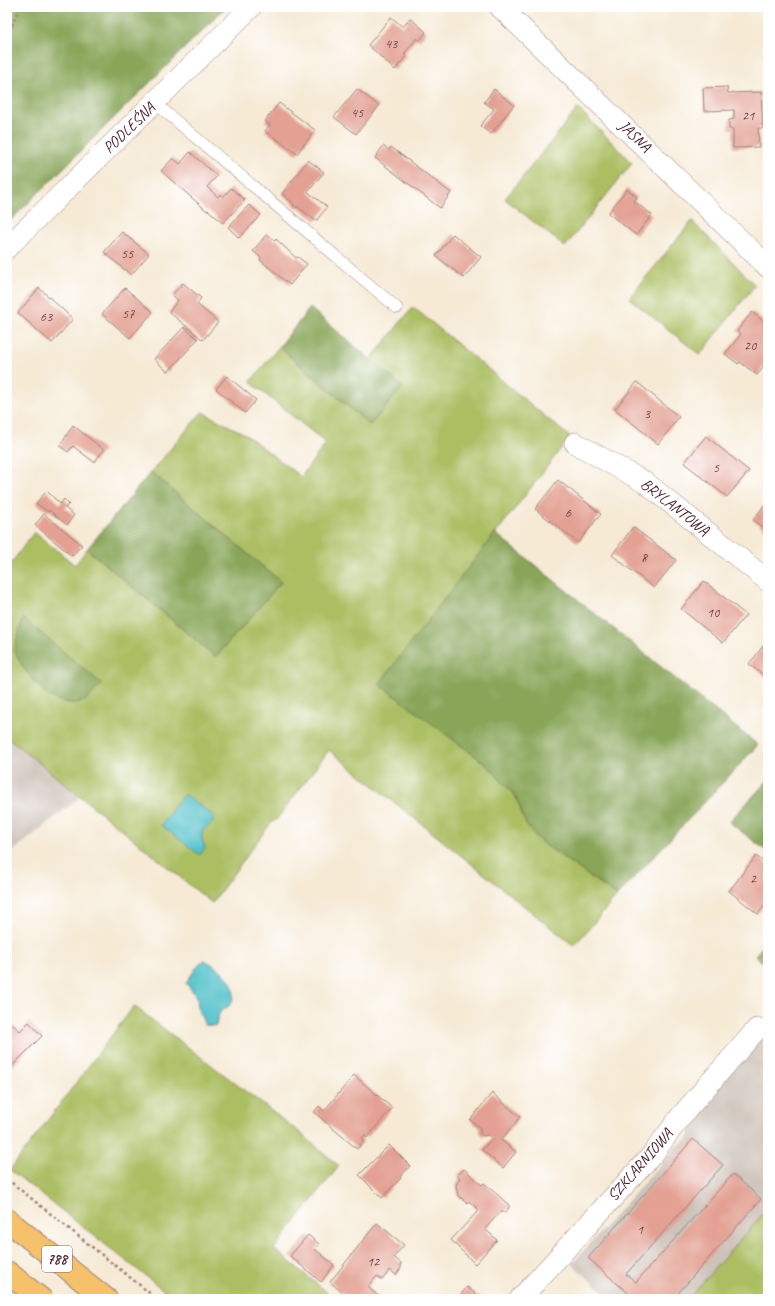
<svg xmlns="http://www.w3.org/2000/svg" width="775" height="1306" viewBox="0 0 775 1306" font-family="Caveat,sans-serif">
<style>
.industrial{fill:#cec2b9}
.green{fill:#abbe62;stroke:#7a6e46}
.forest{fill:#88a558;stroke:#696242}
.water{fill:#55c2ca;stroke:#50707a}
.building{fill:#e3a093}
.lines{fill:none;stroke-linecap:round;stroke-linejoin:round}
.lane-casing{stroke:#a08480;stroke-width:12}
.street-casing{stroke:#a08480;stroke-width:22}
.primary-casing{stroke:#a08480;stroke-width:24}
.path{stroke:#a08480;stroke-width:2.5;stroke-dasharray:3 3;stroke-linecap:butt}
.lane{stroke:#fff;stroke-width:11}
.street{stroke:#fff;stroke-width:21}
.primary{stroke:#f5c16b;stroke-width:22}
.labels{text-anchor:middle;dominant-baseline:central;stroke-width:3.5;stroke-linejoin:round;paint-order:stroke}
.number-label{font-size:14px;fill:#703f45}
.shield{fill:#fff;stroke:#80626b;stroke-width:1}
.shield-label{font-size:15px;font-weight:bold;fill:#4a1f2b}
.street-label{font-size:16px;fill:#4a1f2b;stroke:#fff}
</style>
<rect width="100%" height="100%" fill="#fff"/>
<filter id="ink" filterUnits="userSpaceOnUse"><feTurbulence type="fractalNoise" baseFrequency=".025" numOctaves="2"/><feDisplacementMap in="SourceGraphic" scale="8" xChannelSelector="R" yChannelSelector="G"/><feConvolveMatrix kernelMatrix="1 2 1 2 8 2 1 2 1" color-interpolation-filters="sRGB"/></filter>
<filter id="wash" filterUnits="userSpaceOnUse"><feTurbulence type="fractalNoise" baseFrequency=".012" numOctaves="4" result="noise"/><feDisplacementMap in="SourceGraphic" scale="16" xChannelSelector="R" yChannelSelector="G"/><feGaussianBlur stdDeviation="0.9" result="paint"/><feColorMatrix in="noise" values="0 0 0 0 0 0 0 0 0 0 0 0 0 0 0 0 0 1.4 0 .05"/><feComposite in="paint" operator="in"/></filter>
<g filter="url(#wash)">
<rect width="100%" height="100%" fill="#f6ead5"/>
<g class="industrial">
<polygon points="7,737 81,796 7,856"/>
<polygon points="763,1033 768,1037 768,1208 688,1299 612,1299 572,1264 676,1147 689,1138 692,1113"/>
</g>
<g class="green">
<polygon points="578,108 632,163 565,247 505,199"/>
<polygon points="692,221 755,285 700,355 629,298"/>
<polygon points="413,307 570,437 380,684 487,765 516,797 526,825 540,841 617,896 574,946 329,750 277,819 270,824 212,903 7,737 7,569 34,532 75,565 87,549 216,657 281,582 151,472 202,412 245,434 301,477 326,443 250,382 279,347 370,425 402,387 370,360"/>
<polygon points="134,1006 299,1132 339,1166 274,1249 335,1299 175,1299 10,1170"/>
<polygon points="768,1208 768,1299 688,1299"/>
</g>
<g class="forest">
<polygon points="7,7 226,7 7,224"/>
<polygon points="310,308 403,387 370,425 279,347"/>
<polygon points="151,472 281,582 216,657 87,549"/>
<polygon points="495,533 758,745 617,896 540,841 526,825 516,797 487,765 379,684"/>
<path d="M23,618L102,684C97,689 90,698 84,701C51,712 26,675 14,650Z"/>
<polygon points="768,780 768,852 729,822"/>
<polygon points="768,939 768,966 755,956"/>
</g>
<g class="water">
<polygon points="184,794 214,816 212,823 202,831 202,839 205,848 200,855 161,825"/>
<path d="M204,960C220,967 244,987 229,1006C227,1008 223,1009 221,1011C218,1015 217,1022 216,1026L205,1025L198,1009L197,997L186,983L196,968Z"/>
</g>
<g id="blocks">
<g class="building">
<polygon points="391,17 403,27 410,18 426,32 419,41 417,38 404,54 406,56 395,70 368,45"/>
<polygon points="727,87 728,93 761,92 763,128 758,128 759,147 733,148 733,129 729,129 729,120 734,119 734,110 704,111 703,88"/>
<polygon points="357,89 379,106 356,134 334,117"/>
<polygon points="494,89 514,105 491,134 480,126 494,109 484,102"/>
<polygon points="279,103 315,130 297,154 265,131 270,125 265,121"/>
<polygon points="383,146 389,150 391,147 451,193 440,208 375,158"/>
<polygon points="190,152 217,176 207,187 218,197 220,194 223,197 231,188 245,200 223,223 208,210 207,211 161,171 173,158 180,164"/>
<polygon points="308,160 324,172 308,192 327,207 316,221 297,206 296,208 293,205 294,204 282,194"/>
<polygon points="627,189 637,197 634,201 652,215 636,235 608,213"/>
<polygon points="249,205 261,215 239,238 228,227"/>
<polygon points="122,232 149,254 131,275 104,252"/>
<polygon points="267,234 275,241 276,239 296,258 298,257 307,264 290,285 260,260 261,258 253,251"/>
<polygon points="453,234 481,257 464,278 436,256"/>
<polygon points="183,283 201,298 197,304 218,322 203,340 169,312 178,300 172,295"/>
<polygon points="39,288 73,319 52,343 18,313"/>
<polygon points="125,288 153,312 130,338 102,314"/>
<polygon points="752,312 768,325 763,332 768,336 768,362 757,375 740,362 738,364 725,354 741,334 737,331"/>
<polygon points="184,327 198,339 168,372 154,359"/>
<polygon points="227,376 256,400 245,413 216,389"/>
<polygon points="637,382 679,417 658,444 615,409"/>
<polygon points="73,425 104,450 94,462 73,446 68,452 60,446"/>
<polygon points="706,436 749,471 727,497 684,463"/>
<polygon points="558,480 601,514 578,543 535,509"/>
<polygon points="47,491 60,504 64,499 69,504 65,508 74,515 67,525 49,510 48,512 36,503"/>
<polygon points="768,500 768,532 753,520"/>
<polygon points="44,514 82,545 72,556 35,525"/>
<polygon points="633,527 676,560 654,588 612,555"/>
<polygon points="704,581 746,615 723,643 681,609"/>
<polygon points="768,640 768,679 749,664"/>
<polygon points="756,856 768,865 768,901 758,914 729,891"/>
<polygon points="29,1022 42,1036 7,1071 7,1028 12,1024 20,1031"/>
<polygon points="354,1075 392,1108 367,1138 365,1135 362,1138 363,1142 357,1149 314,1112 319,1106 324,1111"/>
<polygon points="492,1093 520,1117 501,1140 516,1152 503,1168 482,1150 492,1138 488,1135 483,1136 480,1133 480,1128 470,1120"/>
<polygon points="693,1139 723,1165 626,1274 636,1282 733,1174 761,1199 673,1299 635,1299 588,1258"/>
<polygon points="389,1145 410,1166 400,1177 401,1178 382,1198 359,1175"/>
<polygon points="464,1169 482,1185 484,1183 509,1205 509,1208 505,1212 500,1212 485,1229 497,1240 475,1264 451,1240 479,1210 469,1201 468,1203 458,1196 456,1185 460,1178 457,1176"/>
<polygon points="377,1223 404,1245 394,1257 401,1263 401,1268 396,1275 390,1270 382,1280 377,1276 368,1287 381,1299 350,1299 330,1282"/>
<polygon points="308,1235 319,1244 315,1249 334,1265 321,1282 290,1256"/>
<polygon points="467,1287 482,1299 458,1298"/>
</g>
</g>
</g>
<g filter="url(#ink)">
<use href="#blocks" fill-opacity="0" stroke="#a08480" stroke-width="1"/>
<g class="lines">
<defs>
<polyline id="lane" points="155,103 397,308"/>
<g id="street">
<polyline points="500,7 768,267"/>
<polyline points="7,248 251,7"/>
<polyline points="575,443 646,483 768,581"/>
<polyline points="520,1299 652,1155 681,1116 757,1029"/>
</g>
<g id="primary">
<polyline points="7,1220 106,1299"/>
<polyline points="7,1272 41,1299"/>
</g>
</defs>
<use href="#lane" class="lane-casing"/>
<use href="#street" class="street-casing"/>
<use href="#primary" class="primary-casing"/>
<g class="path">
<polyline points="7,37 20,7"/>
<polyline points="7,1179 157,1299"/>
</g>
<use href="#lane" class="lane"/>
<use href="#street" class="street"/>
<use href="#primary" class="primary"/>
</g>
</g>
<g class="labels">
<g class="number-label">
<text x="391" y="43">43</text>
<text x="357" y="112">45</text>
<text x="748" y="115">21</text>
<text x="127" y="253">55</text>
<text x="128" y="313">57</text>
<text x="46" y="316">63</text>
<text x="750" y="345">20</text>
<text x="647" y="413">3</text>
<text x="716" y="467">5</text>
<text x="568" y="512">6</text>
<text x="644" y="557">8</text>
<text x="713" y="612">10</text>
<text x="753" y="878">2</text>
<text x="640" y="1229">1</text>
<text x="373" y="1261">12</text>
</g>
<rect class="shield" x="42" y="1246" width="30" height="26" rx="3"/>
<g class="shield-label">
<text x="57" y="1259">788</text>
</g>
<g class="street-label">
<text transform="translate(129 128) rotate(-44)">PODLEŚNA</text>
<text transform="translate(635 136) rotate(44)">JASNA</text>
<text transform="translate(675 507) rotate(38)">BRYLANTOWA</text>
<text transform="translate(640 1165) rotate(-49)">SZKLARNIOWA</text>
</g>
</g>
<rect width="775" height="1306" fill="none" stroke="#fff" stroke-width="24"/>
</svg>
